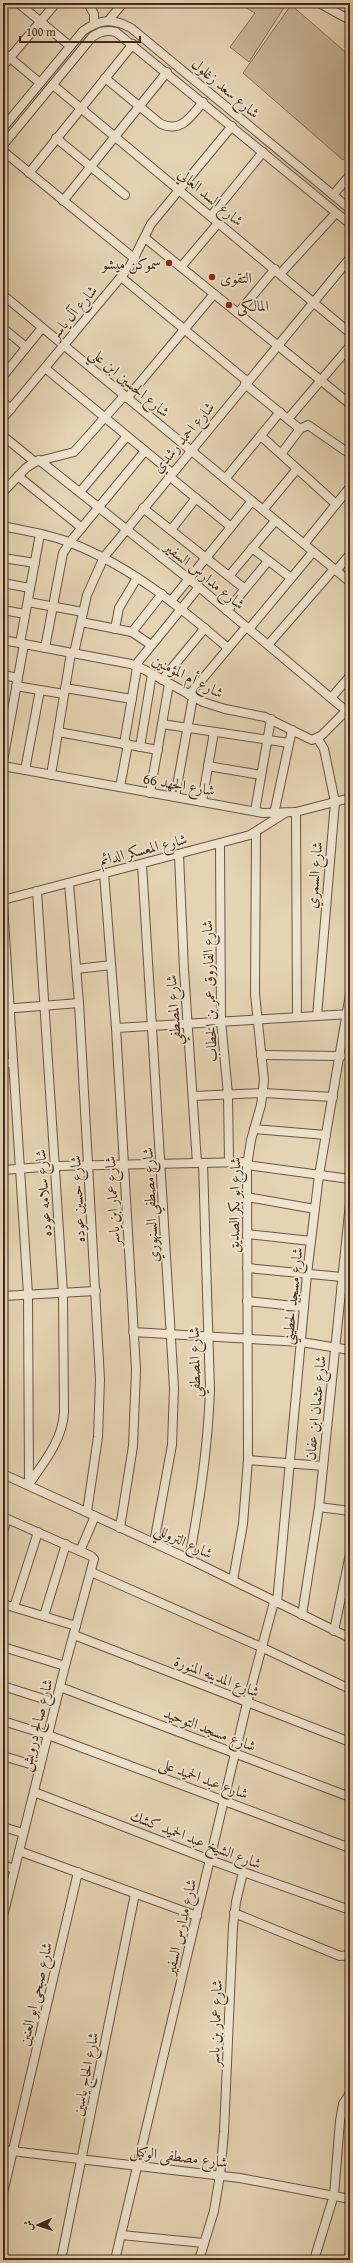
<svg xmlns="http://www.w3.org/2000/svg" width="353" height="2263" viewBox="0 0 353 2263" font-family="'Gentium Book Plus',Amiri,serif">
<style>
.green{fill:#c9b79a;stroke:#86705a}
.lines{fill:none;stroke-linecap:round;stroke-linejoin:round}
.minor-casing{stroke:#6c5440;stroke-width:10}
.minor{stroke:#eee3ce;stroke-width:8}
.poi-dot{fill:#8f2418;stroke:#eee3ce;stroke-width:1.5}
.labels{text-anchor:middle;dominant-baseline:central;stroke-width:3.5;stroke-linejoin:round;paint-order:stroke}
.street-label{font-size:15px;fill:#43291a;stroke:#eee3ce}
.poi-label{font-size:15px;fill:#43291a;stroke:#eee3ce;text-anchor:start}
</style>
<rect width="100%" height="100%" fill="#e5d4b4"/>
<filter id="stains"><feTurbulence type="fractalNoise" baseFrequency=".005" numOctaves="4"/><feColorMatrix values="0 0 0 0 .2 0 0 0 0 .09 0 0 0 0 .02 0 0 0 .5 -.17"/></filter>
<radialGradient id="worn" r=".72"><stop offset=".6" stop-color="#630" stop-opacity="0"/><stop offset="1" stop-color="#630" stop-opacity=".3"/></radialGradient>
<g class="green">
<polygon points="238,3 287,3 249,62 230,47 255,13"/>
<polygon points="291,5 350,56 350,153 343,160 243,73"/>
</g>
<g class="lines">
<defs>
<g id="minor">
<polyline points="18,3 70,46"/>
<polyline points="88,3 94,14 94,23"/>
<polyline points="319,3 350,20"/>
<polyline points="109,20 123,3"/>
<polyline points="3,52 40,83"/>
<polyline points="3,66 56,3"/>
<path d="M105,78L161,124C182,133 191,116 203,102"/>
<polyline points="53,85 350,333"/>
<path d="M3,128L83,31C100,19 113,18 131,28L350,209"/>
<polyline points="56,138 125,195"/>
<path d="M3,145L92,37C100,31 106,30 116,32L350,224"/>
<polyline points="3,151 135,259"/>
<polyline points="29,173 133,44"/>
<polyline points="333,195 350,175"/>
<polyline points="63,201 167,72"/>
<polyline points="211,216 263,152"/>
<polyline points="145,238 350,404"/>
<polyline points="181,267 219,222"/>
<polyline points="281,273 336,213"/>
<polyline points="121,277 248,382"/>
<polyline points="3,295 350,582"/>
<polyline points="238,313 275,269"/>
<polyline points="3,328 26,347"/>
<polyline points="45,368 172,473"/>
<polyline points="3,376 42,328"/>
<polyline points="245,384 300,429"/>
<polyline points="127,398 214,294"/>
<polyline points="3,402 11,409"/>
<polyline points="3,418 130,266 151,224 232,126"/>
<polyline points="288,419 350,346"/>
<polyline points="3,436 35,462"/>
<polyline points="261,436 336,504"/>
<polyline points="281,454 300,429 308,425 350,454"/>
<polyline points="39,460 199,587 350,714"/>
<polyline points="18,476 82,528"/>
<polyline points="169,476 231,527"/>
<polyline points="225,479 280,412"/>
<polyline points="3,492 26,468 35,462 74,452 124,396"/>
<polyline points="80,492 127,436"/>
<polyline points="143,508 245,589"/>
<polyline points="263,510 297,469"/>
<path d="M3,526C25,531 50,534 71,543C130,566 180,607 228,648"/>
<polyline points="171,530 196,498"/>
<polyline points="304,544 350,487"/>
<polyline points="252,548 291,578"/>
<polyline points="3,558 35,563"/>
<polyline points="336,571 350,554"/>
<polyline points="229,576 275,521"/>
<polyline points="3,583 30,588"/>
<polyline points="171,601 252,501"/>
<polyline points="28,602 83,612"/>
<polyline points="3,610 25,614"/>
<polyline points="227,611 268,561"/>
<polyline points="81,622 132,632 151,645"/>
<polyline points="115,629 119,608 137,578"/>
<polyline points="249,629 313,552"/>
<polyline points="132,632 162,594"/>
<polyline points="3,640 131,664 145,670 203,702 225,709 265,717 312,740 322,735 346,711"/>
<polyline points="20,643 40,534"/>
<polyline points="268,645 334,569"/>
<polyline points="45,648 63,553 70,542 145,451"/>
<polyline points="74,653 87,595 104,557 350,258"/>
<polyline points="3,675 18,678"/>
<polyline points="162,680 205,628"/>
<polyline points="16,686 64,694"/>
<polyline points="65,688 132,699"/>
<polyline points="189,695 246,627"/>
<polyline points="331,698 350,676"/>
<polyline points="162,724 289,743"/>
<polyline points="58,732 158,750"/>
<polyline points="124,744 138,662 199,587"/>
<polyline points="140,747 152,674"/>
<polyline points="3,761 24,644"/>
<polyline points="3,766 263,813 296,812 350,798"/>
<polyline points="208,766 261,775"/>
<polyline points="25,770 40,690"/>
<polyline points="51,775 71,653"/>
<polyline points="120,787 128,744"/>
<polyline points="150,793 169,684"/>
<polyline points="175,797 193,697"/>
<polyline points="202,802 214,732"/>
<polyline points="255,811 271,719"/>
<polyline points="296,812 297,1017"/>
<polyline points="274,814 292,730"/>
<polyline points="220,844 221,1021 228,1094 229,1162"/>
<polyline points="179,855 184,970 197,1163"/>
<polyline points="142,864 174,1388 172,1445 154,1543"/>
<polyline points="104,873 116,1028 136,1370 133,1446 120,1528"/>
<polyline points="69,883 79,1003 100,1379 98,1437 87,1512"/>
<polyline points="3,900 250,835 285,813"/>
<polyline points="3,904 28,1294 29,1484"/>
<polyline points="77,969 111,965"/>
<polyline points="3,1009 79,1003"/>
<polyline points="317,1016 335,802 324,749 318,739"/>
<polyline points="116,1028 350,1014"/>
<polyline points="261,1055 341,1056"/>
<polyline points="3,1063 13,1063"/>
<polyline points="193,1096 263,1093 333,1097"/>
<polyline points="254,1129 326,1135"/>
<polyline points="247,1165 350,1179"/>
<polyline points="3,1170 56,1166 247,1162"/>
<polyline points="247,1197 315,1209"/>
<polyline points="247,1234 311,1241"/>
<polyline points="247,1268 342,1277"/>
<polyline points="3,1296 96,1291"/>
<polyline points="247,1301 304,1307"/>
<polyline points="133,1332 301,1342 350,1350"/>
<polyline points="248,1460 323,1466"/>
<polyline points="3,1474 189,1559 350,1638"/>
<path d="M29,1484C44,1462 62,1441 64,1413L63,1293L37,891"/>
<polyline points="319,1507 350,1511"/>
<polyline points="3,1517 91,1556 94,1559 65,1666 3,1916"/>
<polyline points="3,1532 7,1519"/>
<polyline points="80,1551 95,1516"/>
<path d="M189,1559C200,1502 208,1447 210,1389L203,1163"/>
<polyline points="91,1572 261,1647 350,1689"/>
<polyline points="233,1580 243,1524 248,1460 247,1165 251,1140 261,1105 264,1080 255,994 256,833"/>
<polyline points="277,1603 307,1274 319,1175 350,994"/>
<polyline points="3,1604 76,1626"/>
<polyline points="14,1607 38,1532"/>
<polyline points="302,1615 319,1507 350,1203"/>
<polyline points="44,1616 66,1544"/>
<polyline points="334,1631 350,1554"/>
<polyline points="74,1635 350,1742"/>
<polyline points="3,1647 65,1666"/>
<polyline points="3,1686 56,1703"/>
<polyline points="60,1687 350,1797"/>
<polyline points="3,1721 48,1735 350,1848"/>
<polyline points="3,1756 40,1767"/>
<polyline points="34,1792 210,1860 350,1910"/>
<polyline points="3,1827 23,1833"/>
<polyline points="19,1851 197,1916"/>
<polyline points="3,1865 14,1869"/>
<polyline points="234,1913 340,1956 350,1955"/>
<polyline points="3,2150 240,2178 350,2199"/>
<polyline points="3,2193 78,1872"/>
<polyline points="121,2235 204,2243"/>
<polyline points="61,2260 135,1894"/>
<polyline points="115,2260 247,1703 274,1602"/>
<polyline points="199,2260 214,2211 220,2175 224,2132 233,1926 236,1902 243,1872"/>
<polyline points="314,2260 334,2195 340,2121 343,2104 350,2093"/>
</g>
</defs>
<use href="#minor" class="minor-casing"/>
<use href="#minor" class="minor"/>
</g>
<g class="poi-dot">
<circle cx="169" cy="263" r="4"/>
<circle cx="212" cy="277" r="4"/>
<circle cx="229" cy="305" r="4"/>
</g>
<g class="labels">
<g class="street-label">
<text transform="translate(226 88) rotate(40)">شارع سعد زغلول</text>
<text transform="translate(211 197) rotate(40)">شارع السد العالي</text>
<text transform="translate(73 312) rotate(-50)">شارع آل ياسر</text>
<text transform="translate(130 382) rotate(40)">شارع الحسين ابن علي</text>
<text transform="translate(183 437) rotate(-50)">شارع احمد رشدي</text>
<text transform="translate(205 575) rotate(39)">شارع مدارس السفير</text>
<text transform="translate(188 676) rotate(27)">شارع أم المؤمنين</text>
<text transform="translate(179 784) rotate(10)">شارع الجهد 66</text>
<text transform="translate(143 849) rotate(-14)">شارع المعسكر الدائم</text>
<text transform="translate(314 875) rotate(-85)">شارع السمري</text>
<text transform="translate(209 991) rotate(-92)">شارع الفاروق عمر بن الخطاب</text>
<text transform="translate(173 1010) rotate(-94)">شارع المصطفي</text>
<text transform="translate(43 1193) rotate(-94)">شارع سلامه عوده</text>
<text transform="translate(77 1199) rotate(-93)">شارع حسين عوده</text>
<text transform="translate(112 1201) rotate(-93)">شارع عمار ابن ياسر</text>
<text transform="translate(150 1205) rotate(-93)">شارع مصطفي السنهوري</text>
<text transform="translate(234 1205) rotate(-89)">شارع ابو بكر الصديق</text>
<text transform="translate(292 1296) rotate(-84)">شارع مسجد الحطيني</text>
<text transform="translate(194 1362) rotate(-91)">شارع المصطفي</text>
<text transform="translate(315 1408) rotate(-84)">شارع عثمان ابن عفان</text>
<text transform="translate(184 1541) rotate(25)">شارع التروللي</text>
<text transform="translate(217 1676) rotate(21)">شارع المدينه المنورة</text>
<text transform="translate(36 1725) rotate(-76)">شارع صالح درويش</text>
<text transform="translate(210 1729) rotate(21)">شارع مسجد التوحيد</text>
<text transform="translate(204 1778) rotate(20)">شارع عبد الحميد على</text>
<text transform="translate(196 1839) rotate(21)">شارع الشيخ عبد الحميد كشك</text>
<text transform="translate(180 1927) rotate(-77)">شارع مدارس السفير</text>
<text transform="translate(35 1994) rotate(-77)">شارع صبحى ابو العنين</text>
<text transform="translate(215 2023) rotate(-88)">شارع عمار بن ياسر</text>
<text transform="translate(85 2074) rotate(-79)">شارع الحاج ياسين</text>
<text transform="translate(179 2156) rotate(7)">شارع مصطفى الوكيل</text>
</g>
<g class="poi-label">
<text x="161" y="263" text-anchor="end">سموكن ميشو</text>
<text x="220" y="277">التقوى</text>
<text x="237" y="305">المالكى</text>
</g>
</g>
<rect width="353" height="2263" fill="none" stroke="#e5d4b4" stroke-width="16"/>
<rect x="4" y="4" width="345" height="2255" fill="none" stroke="#43291a" stroke-width="2"/>
<rect x="8" y="8" width="337" height="2247" fill="none" stroke="#43291a"/>
<g transform="translate(38 2225) rotate(267)" stroke="#eee3ce" stroke-width="3" paint-order="stroke">
<path d="M0-3L7 15L0 10L-7 15Z" fill="#43291a"/>
<text y="-6" font-size="11" font-weight="bold" text-anchor="middle" fill="#43291a">ش</text>
</g>
<path d="M20 36v6h120v-6" fill="none" stroke="#43291a" stroke-width="2"/>
<text x="26" y="36" font-size="12" fill="#43291a" stroke="#eee3ce" stroke-width="3" paint-order="stroke">100 m</text>
<rect width="100%" height="100%" filter="url(#stains)"/>
<rect width="100%" height="100%" fill="url(#worn)"/>
</svg>
